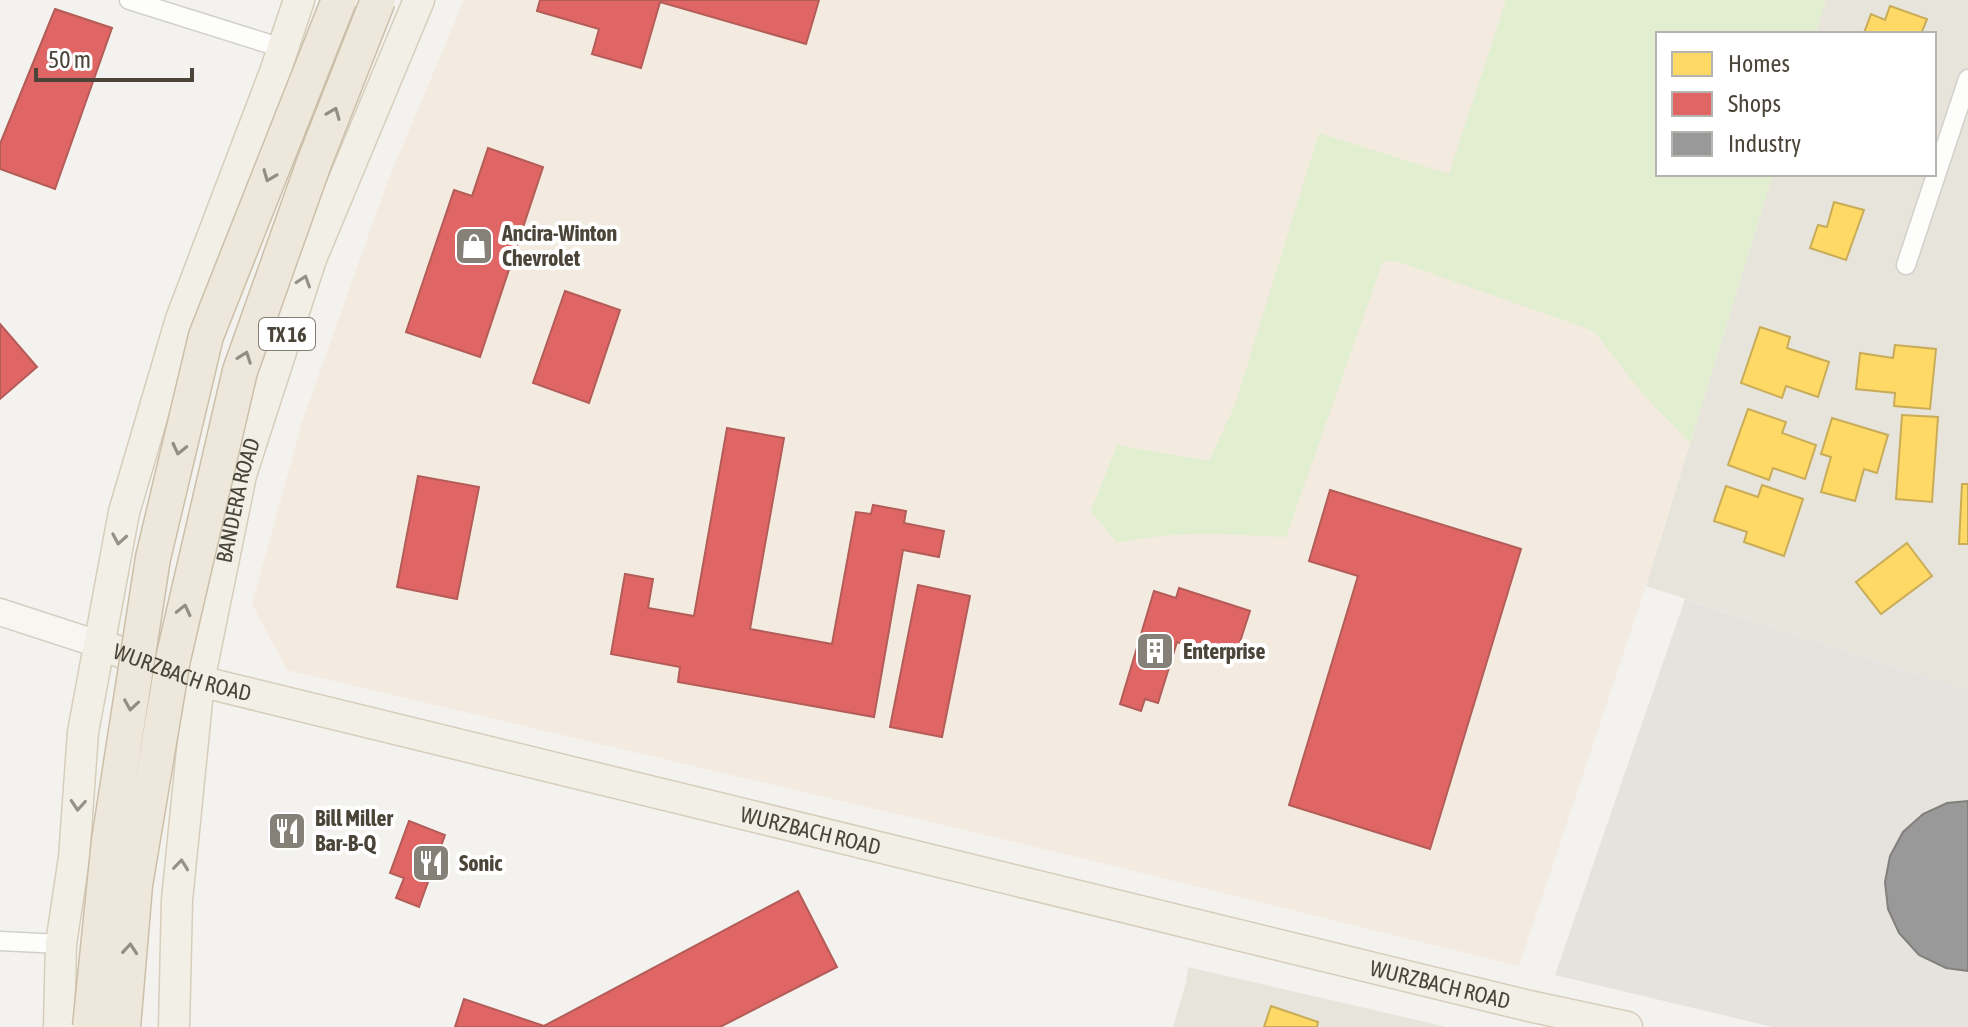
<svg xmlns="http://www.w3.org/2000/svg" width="1968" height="1027" viewBox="0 0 1968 1027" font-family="'Asap Condensed',sans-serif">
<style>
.residential{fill:#e7e4dc}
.commercial{fill:#f3ebdf}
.industrial{fill:#e6e2de}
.green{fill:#e1eecf}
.homes{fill:#ffd966;stroke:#c9ac58;stroke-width:2}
.shops{fill:#e06666;stroke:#b35c58;stroke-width:2}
.industry{fill:#999;stroke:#82807c;stroke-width:2}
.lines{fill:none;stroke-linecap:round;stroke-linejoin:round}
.street-casing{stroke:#d2d0cb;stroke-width:21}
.secondary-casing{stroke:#d3cfc5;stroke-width:29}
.primary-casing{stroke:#d6cebb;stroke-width:33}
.street{stroke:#fdfdfc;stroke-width:18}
.secondary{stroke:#f7f6f1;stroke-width:26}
.primary{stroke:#f2efe6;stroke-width:30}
.highway-bridge-casing{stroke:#ccbfa9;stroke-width:37;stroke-linecap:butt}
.highway-bridge{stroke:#ede8db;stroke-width:34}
.oneway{stroke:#948e82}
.oneway2{stroke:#969187}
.labels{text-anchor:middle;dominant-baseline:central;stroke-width:8;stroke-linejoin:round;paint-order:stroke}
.shield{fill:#fff;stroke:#817c74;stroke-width:2}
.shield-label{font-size:20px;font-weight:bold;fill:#4b4439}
.poi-label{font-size:22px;font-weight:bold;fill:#4b4439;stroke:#fff;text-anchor:start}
.street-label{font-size:22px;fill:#4b4439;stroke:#fff}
</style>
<rect width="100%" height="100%" fill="#f4f2ee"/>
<g class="residential">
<polygon points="1826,0 1968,0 1968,690 1646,586 1773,174 1934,174 1934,34 1815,34"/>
<polygon points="1188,967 1447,1027 1173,1027 1186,983"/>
</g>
<polygon class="commercial" points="464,0 1826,0 1815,34 1658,34 1658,174 1773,174 1646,586 1519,966 1040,848 287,670 252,604 302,422 387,183"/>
<polygon class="industrial" points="1685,599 1968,690 1968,1027 1773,1027 1555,975"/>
<path class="green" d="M1506,0H1826L1815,34H1658V174H1773L1690,443L1641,392L1594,331L1396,261H1383L1286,537C1227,534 1175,530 1117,543L1091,511L1117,445L1209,461L1235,405L1319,133L1449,174Z"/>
<g class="homes">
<polygon points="1890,6 1927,19 1921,34 1864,33 1871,14 1885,20"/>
<polygon points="1834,202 1864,210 1846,260 1810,248 1818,225 1827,227"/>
<polygon points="1760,327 1790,337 1787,348 1829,362 1818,397 1786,386 1782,398 1741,383"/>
<polygon points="1895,345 1936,349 1930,409 1894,406 1895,393 1856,389 1860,353 1893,358"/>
<polygon points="1748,409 1786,422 1782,433 1816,445 1805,479 1773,468 1769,480 1728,465"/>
<polygon points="1902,415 1938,417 1932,502 1896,499"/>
<polygon points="1832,418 1888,435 1877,473 1864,469 1855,501 1821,492 1831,457 1821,454"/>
<polygon points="1962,484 1968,484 1968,544 1959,544"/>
<polygon points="1762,485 1803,499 1784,556 1744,542 1747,532 1714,521 1726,486 1758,497"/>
<polygon points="1907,543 1932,576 1881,614 1856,582"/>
<polygon points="1271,1006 1318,1022 1317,1027 1264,1027"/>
</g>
<g class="shops">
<polygon points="540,0 819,0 806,44 660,2 641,68 592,54 599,29 537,11"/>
<polygon points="55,9 112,28 55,189 0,169 0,144"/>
<polygon points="488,148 543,167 480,357 406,332 454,190 472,196"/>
<polygon points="565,291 620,310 589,403 533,383"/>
<polygon points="0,324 37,367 0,399"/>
<polygon points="727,428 784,438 750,629 832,644 856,512 871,514 873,505 906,511 904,523 944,531 939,557 903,550 874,717 678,682 680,667 611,654 625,574 653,579 648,608 694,616"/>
<polygon points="418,476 479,487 457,599 397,587"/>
<polygon points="1330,490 1521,549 1430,849 1289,805 1358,576 1309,561"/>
<polygon points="918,585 970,596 942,737 890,727"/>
<polygon points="1179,588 1250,611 1234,660 1177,642 1158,703 1145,699 1141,711 1120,704 1154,591 1176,598"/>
<polygon points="409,821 445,835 419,907 396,898 404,878 390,873"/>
<polygon points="798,891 837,967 720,1027 455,1027 464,999 544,1026"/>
</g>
<polygon class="industry" points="1968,801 1968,971 1946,968 1919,955 1899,933 1888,909 1885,882 1890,856 1903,832 1923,814 1947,803"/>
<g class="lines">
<defs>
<g id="street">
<polyline points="129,0 282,48"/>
<polyline points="1906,265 1968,79"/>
<polyline points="0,941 61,944"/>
</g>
<polyline id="secondary" points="0,612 101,645"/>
<g id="primary">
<path id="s1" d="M101,645L199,681L1529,1006L1627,1027"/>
<polyline points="59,1027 61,944 74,858 83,732 124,512 181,319 275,72 299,0"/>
<path id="s2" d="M174,1027L177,900L199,681L241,475L311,259L419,0"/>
</g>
</defs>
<use href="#street" class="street-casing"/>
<use href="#secondary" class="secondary-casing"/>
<use href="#primary" class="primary-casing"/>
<use href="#street" class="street"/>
<use href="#secondary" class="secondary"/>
<use href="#primary" class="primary"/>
<defs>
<g id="highway-bridge">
<polyline points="90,1027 109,841 153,558 206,336 339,0"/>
<polyline points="123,1027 135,885 173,659 240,371 314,163 378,0"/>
</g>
</defs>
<use href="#highway-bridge" class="highway-bridge-casing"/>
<use href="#highway-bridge" class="highway-bridge"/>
</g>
<defs><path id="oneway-chevron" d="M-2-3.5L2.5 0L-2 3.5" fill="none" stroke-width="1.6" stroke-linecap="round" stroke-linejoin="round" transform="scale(2)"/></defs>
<g class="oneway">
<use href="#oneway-chevron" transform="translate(334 113) rotate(-68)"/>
<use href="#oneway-chevron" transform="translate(269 176) rotate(112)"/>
<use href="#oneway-chevron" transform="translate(245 357) rotate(-70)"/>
<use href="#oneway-chevron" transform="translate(179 449) rotate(103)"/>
<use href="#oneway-chevron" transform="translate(184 610) rotate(-77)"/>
<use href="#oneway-chevron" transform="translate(131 705) rotate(99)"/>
<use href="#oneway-chevron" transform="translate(130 949) rotate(-85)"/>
</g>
<g class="oneway2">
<use href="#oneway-chevron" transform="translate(304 281) rotate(-72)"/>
<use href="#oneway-chevron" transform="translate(119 539) rotate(100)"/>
<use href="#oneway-chevron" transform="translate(78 805) rotate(94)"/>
<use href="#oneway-chevron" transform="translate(181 865) rotate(-84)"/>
</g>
<defs>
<symbol id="shop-square" viewBox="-11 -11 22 22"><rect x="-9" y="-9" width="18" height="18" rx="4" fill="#868178" stroke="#fff"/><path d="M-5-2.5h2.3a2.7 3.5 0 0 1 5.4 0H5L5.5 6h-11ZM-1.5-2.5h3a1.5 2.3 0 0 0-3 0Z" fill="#fff"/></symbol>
<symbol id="building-square" viewBox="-11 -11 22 22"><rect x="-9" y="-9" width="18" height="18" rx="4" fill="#868178" stroke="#fff"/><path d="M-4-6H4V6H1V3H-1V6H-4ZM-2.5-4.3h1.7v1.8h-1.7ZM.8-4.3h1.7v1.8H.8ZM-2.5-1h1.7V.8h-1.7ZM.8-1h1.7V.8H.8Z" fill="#fff"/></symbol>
<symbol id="restaurant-square" viewBox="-11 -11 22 22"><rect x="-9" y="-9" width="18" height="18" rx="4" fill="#868178" stroke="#fff"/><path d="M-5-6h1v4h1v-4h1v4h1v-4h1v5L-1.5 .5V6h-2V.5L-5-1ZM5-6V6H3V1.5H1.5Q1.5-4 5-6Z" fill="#fff"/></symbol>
</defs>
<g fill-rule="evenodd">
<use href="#shop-square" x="452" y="224" width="44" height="44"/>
<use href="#building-square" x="1133" y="629" width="44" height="44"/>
<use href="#restaurant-square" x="265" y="809" width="44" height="44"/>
<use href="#restaurant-square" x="409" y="841" width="44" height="44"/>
</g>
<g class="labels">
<rect class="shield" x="259" y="318" width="56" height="32" rx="6"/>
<g class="shield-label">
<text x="287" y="334">TX 16</text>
</g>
<g class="poi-label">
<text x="502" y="233">Ancira-Winton<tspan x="502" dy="25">Chevrolet</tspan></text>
<text x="1183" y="651">Enterprise</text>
<text x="315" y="818">Bill Miller<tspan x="315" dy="25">Bar-B-Q</tspan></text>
<text x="459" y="863">Sonic</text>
</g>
<g class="street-label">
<text stroke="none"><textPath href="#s2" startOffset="532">BANDERA ROAD</textPath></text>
<text stroke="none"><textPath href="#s1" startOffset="86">WURZBACH ROAD</textPath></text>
<text stroke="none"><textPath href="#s1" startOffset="734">WURZBACH ROAD</textPath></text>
<text stroke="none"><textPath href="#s1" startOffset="1382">WURZBACH ROAD</textPath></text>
</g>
</g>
<rect x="1656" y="32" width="280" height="144" fill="#ffffff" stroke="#b7b4b0" stroke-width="2"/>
<rect x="1672" y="52" width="40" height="24" fill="#ffd966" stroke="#b7b4b0" stroke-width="2"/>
<text x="1728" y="72" font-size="24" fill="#4b4439">Homes</text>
<rect x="1672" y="92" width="40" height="24" fill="#e06666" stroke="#b7b4b0" stroke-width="2"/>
<text x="1728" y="112" font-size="24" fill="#4b4439">Shops</text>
<rect x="1672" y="132" width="40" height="24" fill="#999999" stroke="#b7b4b0" stroke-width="2"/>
<text x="1728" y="152" font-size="24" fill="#4b4439">Industry</text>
<path d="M36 68v12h156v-12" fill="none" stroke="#4b4439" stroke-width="4"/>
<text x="48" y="68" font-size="24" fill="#4b4439" stroke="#ffffff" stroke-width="6" paint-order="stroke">50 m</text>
</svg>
